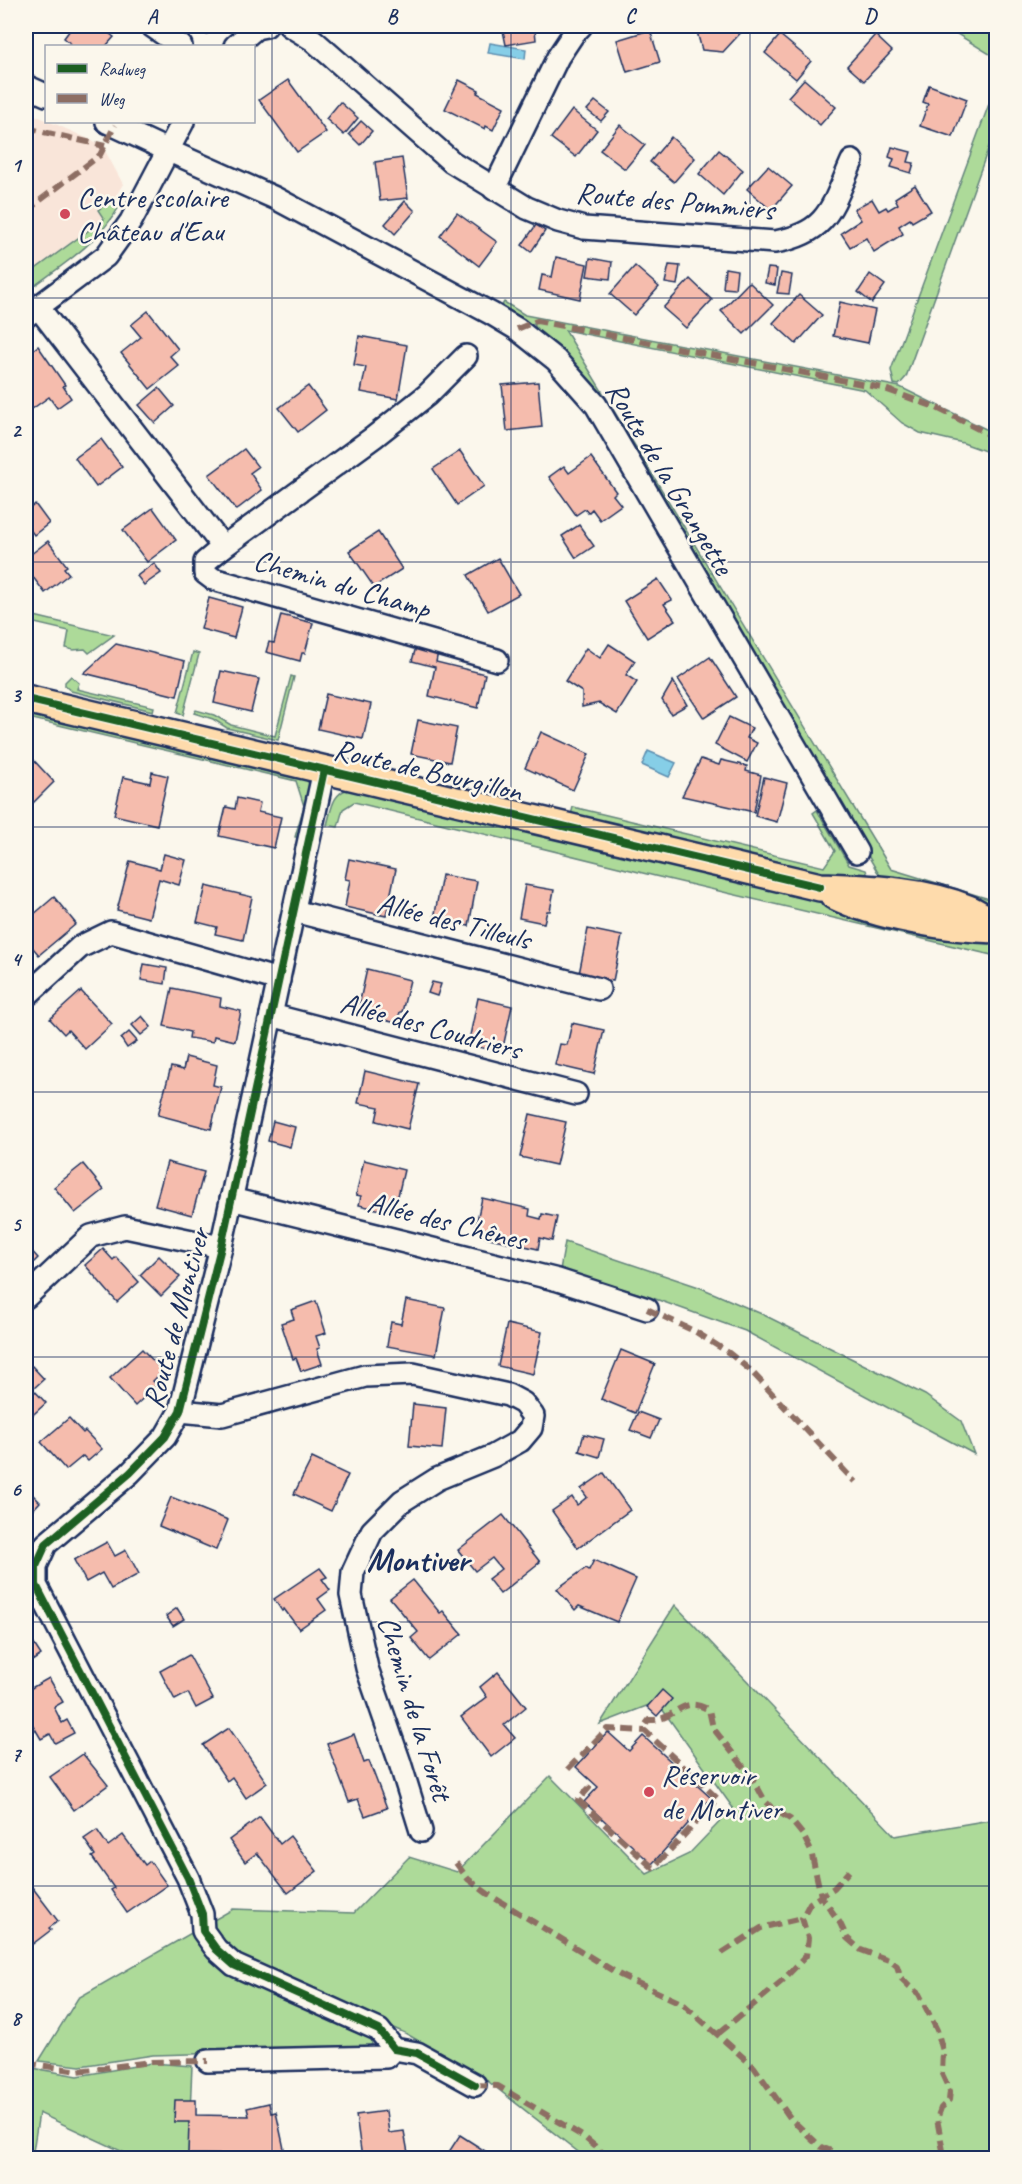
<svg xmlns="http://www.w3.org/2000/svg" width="1022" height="2184" viewBox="0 0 1022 2184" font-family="Caveat,sans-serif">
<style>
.built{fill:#f9e5d9}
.green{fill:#adda99;stroke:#64847c;stroke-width:1.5}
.water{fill:#86cee7;stroke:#5b8eb0;stroke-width:1.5}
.building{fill:#f5bcad;stroke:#1b2f5e;stroke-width:1.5}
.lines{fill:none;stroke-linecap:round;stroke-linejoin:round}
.minor-casing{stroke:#1b2f5e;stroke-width:26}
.major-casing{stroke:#1b2f5e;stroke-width:32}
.minor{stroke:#fbf7ec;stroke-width:21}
.major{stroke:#fedbac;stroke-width:27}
.quiet{stroke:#8d6e63;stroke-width:6;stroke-dasharray:12 6;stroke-linecap:butt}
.cycleway-casing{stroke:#fbf7ec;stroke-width:11}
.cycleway{stroke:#1b5e20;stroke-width:8}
.grid{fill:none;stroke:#1b2f5e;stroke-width:1.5;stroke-opacity:0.55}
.poi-dot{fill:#d1495b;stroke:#fbf7ec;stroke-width:2}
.labels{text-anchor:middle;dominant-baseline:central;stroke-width:5;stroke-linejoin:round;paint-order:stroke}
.poi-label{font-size:30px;fill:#1b2f5e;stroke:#fbf7ec;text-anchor:start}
.street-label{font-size:30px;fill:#1b2f5e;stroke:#fbf7ec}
.quarter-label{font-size:33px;font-weight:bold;fill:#1b2f5e;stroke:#fbf7ec}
.neatline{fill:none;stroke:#1b2f5e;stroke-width:2}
.grid-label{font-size:20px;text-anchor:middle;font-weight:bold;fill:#1b2f5e}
</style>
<rect width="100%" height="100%" fill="#fbf7ec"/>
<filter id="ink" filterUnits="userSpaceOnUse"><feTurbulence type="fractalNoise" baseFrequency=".0167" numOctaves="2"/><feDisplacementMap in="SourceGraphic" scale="12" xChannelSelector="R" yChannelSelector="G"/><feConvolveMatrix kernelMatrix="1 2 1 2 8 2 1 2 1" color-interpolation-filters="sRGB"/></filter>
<g filter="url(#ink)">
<polygon class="built" points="26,111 102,145 123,184 88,243 26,287"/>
<g class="green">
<polygon points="944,26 996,26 996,58"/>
<polygon points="996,85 996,127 906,377 899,385 894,384 891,370"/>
<path d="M109,202L119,207C98,244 59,267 26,292V276L104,219L98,210Z"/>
<polygon points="504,302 525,315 900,387 996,434 996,455 963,443 920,433 902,423 865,390 565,330 891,869 996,901 996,910 888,885 877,871 601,397 564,352 537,330 534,324 529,324 501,307"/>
<polygon points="26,614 114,635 89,653 85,649 73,650 66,648 69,631 26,621"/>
<polygon points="193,652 199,654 183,715 177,713"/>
<polygon points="71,676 79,683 77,689 154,707 153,711 71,691 65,686 65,682"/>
<polygon points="291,676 294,677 278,740 227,728 213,719 194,713 196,710 214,715 231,725 275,736"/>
<polygon points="26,711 303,776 308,782 311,789 301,838 295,837 304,806 296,781 33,719 26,727"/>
<path d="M350,788L996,944V956L655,876L354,802L343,809L338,827L327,825C332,807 332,794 350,788Z"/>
<polygon points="573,807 824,867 835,851 813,813 817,810 849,865 866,870 868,876 857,883 571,815"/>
<polygon points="565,1242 699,1287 764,1315 925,1395 961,1421 974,1454 745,1331 647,1296 560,1270"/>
<polygon points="675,1605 895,1836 996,1819 996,2158 586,2158 485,2079 405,2033 361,2014 370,2034 372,2044 368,2049 153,2055 80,2066 39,2061 78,1998 233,1909 354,1913 409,1857 457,1872 550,1776 647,1874 689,1854 733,1808 657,1702 600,1724"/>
<polygon points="152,2063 192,2066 188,2158 136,2158 39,2113 32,2158 26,2158 26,2067 78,2076"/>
</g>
<g class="water">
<polygon points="490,43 526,49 525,59 488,53"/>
<polygon points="648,751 676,763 669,777 642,765"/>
</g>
<g class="building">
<polygon points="64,26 99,26 114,37 106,46 67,46 70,43 64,38 70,30"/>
<polygon points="197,26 214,26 207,34"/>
<polygon points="502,26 543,26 544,29 535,30 536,40 506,45"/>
<polygon points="699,26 747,26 723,52 702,50 696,28"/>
<polygon points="650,30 660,62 627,72 617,40"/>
<polygon points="780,35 811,61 796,79 765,53"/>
<polygon points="875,35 892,51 864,81 847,66"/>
<polygon points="804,79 836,107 820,125 788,97"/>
<polygon points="288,80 326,132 297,152 259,100"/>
<polygon points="459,80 479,90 477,93 504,107 493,130 486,126 485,129 445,109"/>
<polygon points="929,85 967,99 953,137 920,126 928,104 923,102"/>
<polygon points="595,101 609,112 601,121 587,110"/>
<polygon points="340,102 358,118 344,135 326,119"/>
<polygon points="572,110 597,130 576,157 551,138"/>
<polygon points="361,121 372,131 360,145 349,134"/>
<polygon points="620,125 645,145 625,169 600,150"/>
<polygon points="671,137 695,158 674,182 650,162"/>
<polygon points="892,147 911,152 908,162 914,163 911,173 891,167 894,159 889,157"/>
<polygon points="719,150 743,170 723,195 699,174"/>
<polygon points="402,158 408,198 380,201 375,162"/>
<polygon points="768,166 792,186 771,210 747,189"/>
<polygon points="915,185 931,211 912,222 910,219 899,226 903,234 874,252 866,238 850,247 841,233 861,220 854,209 872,199 879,211 886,207 888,210 898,204 895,198"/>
<polygon points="405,201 415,211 395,234 385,224"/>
<polygon points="457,213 497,242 479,266 440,236"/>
<polygon points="536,225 545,231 531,252 522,245"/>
<polygon points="556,257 587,264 580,299 539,290 542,275 552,277"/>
<polygon points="590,258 612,262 610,279 587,276"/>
<polygon points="669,265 680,266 677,285 665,283"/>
<polygon points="635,266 659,287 634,315 610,294"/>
<polygon points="725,268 737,270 735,289 723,288"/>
<polygon points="768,268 777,269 775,285 765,283"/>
<polygon points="781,273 792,275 789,294 777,293"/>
<polygon points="870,274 885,285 872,303 858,292"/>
<polygon points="690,279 712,300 686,328 663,308"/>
<polygon points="749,282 773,305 744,334 721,311"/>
<polygon points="799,295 822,315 796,344 773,323"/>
<polygon points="840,302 875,310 868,343 833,336"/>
<polygon points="148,311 178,349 170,356 179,366 150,389 121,353 141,337 131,325"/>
<polygon points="359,336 407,345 398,399 361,392 366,367 354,365"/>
<polygon points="38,346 65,385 63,386 71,398 57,408 49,397 32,409 26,400 26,355"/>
<polygon points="538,382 542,427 507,431 502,385"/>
<polygon points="308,386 326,410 298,432 279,408"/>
<polygon points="159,388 174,406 155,423 139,405"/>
<polygon points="101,439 122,467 96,487 75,458"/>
<polygon points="244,449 258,467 250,473 262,490 236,510 209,475"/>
<polygon points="460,451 484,486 457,505 433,469"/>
<polygon points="591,457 616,492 613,495 621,505 600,520 592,509 588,513 585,509 576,515 549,477 564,466 569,473"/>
<polygon points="35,504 49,523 34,535 26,524 26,512"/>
<polygon points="153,508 176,540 147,562 123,530"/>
<polygon points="579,525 594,546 576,558 562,536"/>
<polygon points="378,532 402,569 374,587 349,551"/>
<polygon points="48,541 67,566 64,568 69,574 45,593 26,568 26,558"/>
<polygon points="498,558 519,594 488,611 468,575"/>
<polygon points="154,563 161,573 144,585 137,576"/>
<polygon points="658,579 672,600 664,604 675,620 647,638 624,601"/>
<polygon points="209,598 242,607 234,638 201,629"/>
<polygon points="281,615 313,623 305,653 302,653 300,661 266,652 269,642 274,643"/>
<polygon points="116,644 185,661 177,696 84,673"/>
<polygon points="609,644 635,661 626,675 637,682 617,714 599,703 582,707 582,692 565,681 586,648 600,658"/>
<polygon points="416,647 438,652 436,662 485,674 478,708 429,696 435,667 412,661"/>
<polygon points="710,657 736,697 704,718 678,679"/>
<polygon points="221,671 259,679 251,712 214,703"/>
<polygon points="673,681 687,705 671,714 662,700"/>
<polygon points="326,694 371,704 363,739 318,729"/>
<polygon points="729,717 752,728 747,738 757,743 747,762 715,745"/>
<polygon points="418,720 457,728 450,762 411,754"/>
<polygon points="541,732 589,754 573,790 525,768"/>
<polygon points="26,752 54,782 31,805 26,800"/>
<polygon points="701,759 719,765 721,760 747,766 746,771 761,775 754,812 682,796"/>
<polygon points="152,772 168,776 157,825 114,815 123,777 150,783"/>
<polygon points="764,777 787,783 777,822 755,816"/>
<polygon points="237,798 260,803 258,812 281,817 274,848 219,836 226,807 235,809"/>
<polygon points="164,854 186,860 179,885 159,879 149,918 117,910 130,861 160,869"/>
<polygon points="349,859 396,869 386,916 345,907 350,880 345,879"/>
<polygon points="442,875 477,881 469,926 434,919"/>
<polygon points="525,885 554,890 550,911 547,911 544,923 519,918"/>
<polygon points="206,886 252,897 243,940 215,934 217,927 197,922"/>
<polygon points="54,897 76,924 39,955 26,940 26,921"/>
<polygon points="588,929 622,936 613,981 579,974"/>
<polygon points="144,964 167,968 165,984 141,980"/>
<polygon points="367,969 410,980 402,1012 400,1012 397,1023 357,1014"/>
<polygon points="432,982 441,984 437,996 428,993"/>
<polygon points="172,988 221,998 220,1006 241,1011 235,1041 214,1036 213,1042 189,1038 190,1032 164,1026"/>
<polygon points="81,991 112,1024 85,1049 68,1030 64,1034 50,1019"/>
<polygon points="478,998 512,1006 502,1052 468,1045"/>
<polygon points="142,1016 151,1027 141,1035 132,1025"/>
<polygon points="572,1023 604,1030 594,1074 555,1065 560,1044 567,1045"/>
<polygon points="129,1032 137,1041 127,1048 121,1039"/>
<polygon points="186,1057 217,1065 213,1085 221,1087 211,1129 158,1115 171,1067 183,1070"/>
<polygon points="365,1071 419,1084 408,1129 376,1121 379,1107 358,1103"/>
<polygon points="530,1114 566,1122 556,1165 520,1157"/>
<polygon points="273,1121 295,1127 290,1147 268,1141"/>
<polygon points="364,1160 404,1170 394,1213 359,1205 361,1196 356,1195"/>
<polygon points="167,1162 204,1172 192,1215 155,1205"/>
<polygon points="83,1164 104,1190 75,1213 54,1187"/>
<polygon points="482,1198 530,1209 529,1216 541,1219 542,1214 557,1217 552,1241 540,1238 538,1249 485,1237 486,1232 475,1229"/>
<polygon points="26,1245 38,1258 26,1270"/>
<polygon points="103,1249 113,1260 116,1257 139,1282 117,1302 85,1265"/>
<polygon points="159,1256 180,1277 161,1296 140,1275"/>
<polygon points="406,1300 445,1308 436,1355 387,1346 391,1322 401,1324"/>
<polygon points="316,1301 326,1333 316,1336 320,1348 317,1349 322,1364 301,1371 296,1358 293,1359 281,1323 294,1319 291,1310"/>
<polygon points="507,1324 542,1332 533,1374 498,1366"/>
<polygon points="142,1349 163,1371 153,1381 157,1385 135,1406 110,1378"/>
<polygon points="621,1350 655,1364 635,1413 601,1399"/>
<polygon points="32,1366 44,1379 33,1389 46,1403 26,1421 26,1371"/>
<polygon points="413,1404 446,1408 442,1449 409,1446"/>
<polygon points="638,1412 659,1420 651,1438 630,1430"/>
<polygon points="69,1418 83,1433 85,1431 102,1449 88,1461 83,1456 66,1470 41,1442"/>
<polygon points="584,1434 604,1439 599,1457 579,1451"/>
<polygon points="312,1458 348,1475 331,1511 294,1494"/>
<polygon points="604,1473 630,1510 578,1548 552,1511 572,1497 577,1505 587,1497 581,1489"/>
<polygon points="26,1488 40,1502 26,1517"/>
<polygon points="171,1497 228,1520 216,1550 159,1526"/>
<polygon points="503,1515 540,1562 500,1594 488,1579 501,1569 492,1558 475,1571 458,1550"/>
<polygon points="107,1542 115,1556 126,1550 139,1574 111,1589 102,1573 86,1582 74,1560"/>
<polygon points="594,1560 636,1579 617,1622 579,1606 575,1610 557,1589 586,1568 589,1570"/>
<polygon points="320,1568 327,1577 322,1579 330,1590 318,1599 326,1610 299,1629 284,1609 282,1611 274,1599"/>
<polygon points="413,1580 440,1613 443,1611 462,1634 429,1660 411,1638 418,1632 390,1598"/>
<polygon points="177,1608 184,1619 173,1626 166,1616"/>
<polygon points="26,1632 41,1655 26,1665"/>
<polygon points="189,1655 213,1699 196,1708 188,1693 175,1700 160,1671"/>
<polygon points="498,1672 526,1707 504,1725 515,1738 491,1757 461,1717 487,1697 480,1687"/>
<polygon points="49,1678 63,1702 54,1707 62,1723 67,1720 74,1733 55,1743 50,1734 41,1739 30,1720 26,1723 26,1691"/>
<polygon points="662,1690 672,1699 657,1716 647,1707"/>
<polygon points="229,1728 267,1783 246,1798 232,1777 227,1781 203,1745"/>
<polygon points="608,1732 629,1751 643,1736 711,1798 652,1864 584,1802 598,1787 576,1767"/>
<polygon points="354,1734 364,1763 369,1761 387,1808 365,1816 358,1799 349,1802 327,1744"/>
<polygon points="83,1754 108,1785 74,1810 50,1777"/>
<polygon points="260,1817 280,1844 290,1836 317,1871 288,1893 257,1853 245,1862 229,1840"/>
<polygon points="97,1830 108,1846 123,1835 145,1865 150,1861 167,1885 127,1913 111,1890 114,1888 92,1857 95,1855 84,1839"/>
<polygon points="29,1883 58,1921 49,1928 51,1930 26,1949 26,1886"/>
<polygon points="175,2100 196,2100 196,2115 249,2116 247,2108 269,2103 271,2113 276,2112 286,2158 252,2158 251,2155 188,2154 189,2122 174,2122"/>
<polygon points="386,2111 389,2133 404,2131 409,2158 362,2158 356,2115"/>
<polygon points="460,2135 496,2158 445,2158"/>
</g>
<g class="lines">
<defs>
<g id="minor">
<polyline points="152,26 181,46"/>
<path d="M290,26L313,40L452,162L527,208L558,221L584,228L775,242C829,233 832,206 852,161"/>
<polyline points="235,46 256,28 266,26"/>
<polyline points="26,86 46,95"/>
<polyline points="107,122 167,150 275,198 492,314 517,329 556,360 596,405 857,852"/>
<polyline points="494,189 558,57 574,33 581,26"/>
<polyline points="38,307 223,547 374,437 427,395 466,356"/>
<polyline points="26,316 106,256 131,221 183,122"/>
<polyline points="223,547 205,562 205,573 213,579 497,660"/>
<polyline points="324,770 221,1247 180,1411 165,1437 130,1473 46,1544 36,1566 36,1585 188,1878 202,1914 203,1931 216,1949 234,1965 379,2030 394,2049 417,2053 475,2085"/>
<polyline points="294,911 599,989"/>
<polyline points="26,996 80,947 111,932 279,980"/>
<polyline points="271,1015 576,1094"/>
<polyline points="231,1199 558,1280 647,1309"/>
<polyline points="26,1297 91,1236 125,1227 221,1247"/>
<polyline points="180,1411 222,1415 365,1376 413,1374 508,1395 523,1403 533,1416 531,1428 520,1441 493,1456 437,1479 402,1501 372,1531 353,1572 351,1595 367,1668 400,1763 421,1831"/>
<polyline points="208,2061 386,2057 394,2049"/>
</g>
<g id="major">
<path d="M26,699L820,887C869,889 922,890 968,909C978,913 987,920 996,925"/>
<path d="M834,895C877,916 948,928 996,929"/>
</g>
</defs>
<use href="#minor" class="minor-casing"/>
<use href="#major" class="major-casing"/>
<use href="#minor" class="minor"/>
<use href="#major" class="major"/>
<g class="quiet">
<polyline points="26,128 105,146"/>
<polyline points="26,211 100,155 115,125"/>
<polyline points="517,329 537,321 882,388 935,407 996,438"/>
<polyline points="647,1309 696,1332 729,1353 751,1371 855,1482"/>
<path d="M646,1724L649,1720C676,1722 681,1693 709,1710L713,1728L753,1779L765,1801L773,1809L790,1819L803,1835L811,1851L821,1896L840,1923L847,1938L861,1950L889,1960L897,1966L901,1978L909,1986L919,1994L937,2030L943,2051L942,2074L950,2091L949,2100L941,2108L937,2119L944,2156L931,2158"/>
<polyline points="568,1769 607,1729 645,1731 718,1799 653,1868 578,1800 589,1788 586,1785"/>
<polyline points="456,1863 468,1879 488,1894 620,1975 683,2004 754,2067 791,2119 821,2147 848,2158"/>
<polyline points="722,1953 761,1928 802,1918"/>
<polyline points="719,2033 782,1981 806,1956 808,1938 802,1918 810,1903 834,1888 849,1871"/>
<polyline points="26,2063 78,2071 151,2062 208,2061"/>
<polyline points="475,2085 498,2086 584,2137 609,2158"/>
<polyline points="944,2156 955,2157 979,2153 996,2157"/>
</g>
<defs>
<g id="cycleway">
<polyline points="26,699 820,887"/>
<polyline points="324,770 221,1247 180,1411 165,1437 130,1473 46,1544 36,1566 36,1585 188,1878 202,1914 203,1931 216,1949 234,1965 379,2030 394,2049 417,2053 475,2085"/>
</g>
</defs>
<use href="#cycleway" class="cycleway-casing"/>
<use href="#cycleway" class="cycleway"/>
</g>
</g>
<path class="grid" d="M272,26V2158M511,26V2158M750,26V2158M26,298H996M26,562H996M26,827H996M26,1092H996M26,1357H996M26,1622H996M26,1886H996"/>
<g class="poi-dot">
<circle cx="65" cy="214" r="6"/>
<circle cx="649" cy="1792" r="6"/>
</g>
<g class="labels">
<g class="poi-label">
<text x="77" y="197">Centre scolaire<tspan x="77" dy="34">Château d'Eau</tspan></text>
<text x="661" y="1775">Réservoir<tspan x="661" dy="34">de Montiver</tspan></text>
</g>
<g class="street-label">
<text transform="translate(675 201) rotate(5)">Route des Pommiers</text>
<text transform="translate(670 478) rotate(59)">Route de la Grangette</text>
<text transform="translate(342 584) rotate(16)">Chemin du Champ</text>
<text transform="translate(428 770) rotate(13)">Route de Bourgillon</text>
<text transform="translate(454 921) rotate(14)">Allée des Tilleuls</text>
<text transform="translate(431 1026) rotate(15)">Allée des Coudriers</text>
<text transform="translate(447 1221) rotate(14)">Allée des Chênes</text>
<text transform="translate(176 1318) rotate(-75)">Route de Montiver</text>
<text transform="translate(415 1708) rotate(73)">Chemin de la Forêt</text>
</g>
<g class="quarter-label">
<text x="418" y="1560">Montiver</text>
</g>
</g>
<rect width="1022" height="2184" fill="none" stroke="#fbf7ec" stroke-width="66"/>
<rect x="45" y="45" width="210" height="78" fill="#fbf7ec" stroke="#a1a7b3" stroke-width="1.5"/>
<rect x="57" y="64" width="30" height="9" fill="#1b5e20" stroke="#a1a7b3" stroke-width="1.5"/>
<text x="99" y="75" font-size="18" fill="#1b2f5e">Radweg</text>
<rect x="57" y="94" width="30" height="9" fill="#8d6e63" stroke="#a1a7b3" stroke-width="1.5"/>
<text x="99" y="105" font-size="18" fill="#1b2f5e">Weg</text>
<rect x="33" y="33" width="956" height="2118" class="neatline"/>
<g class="grid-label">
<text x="152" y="23">A</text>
<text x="392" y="23">B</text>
<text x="630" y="23">C</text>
<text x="870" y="23">D</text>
<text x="16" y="172">1</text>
<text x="16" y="437">2</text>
<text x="16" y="702">3</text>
<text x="16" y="966">4</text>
<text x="16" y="1231">5</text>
<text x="16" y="1496">6</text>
<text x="16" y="1761">7</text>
<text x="16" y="2025">8</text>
</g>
</svg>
